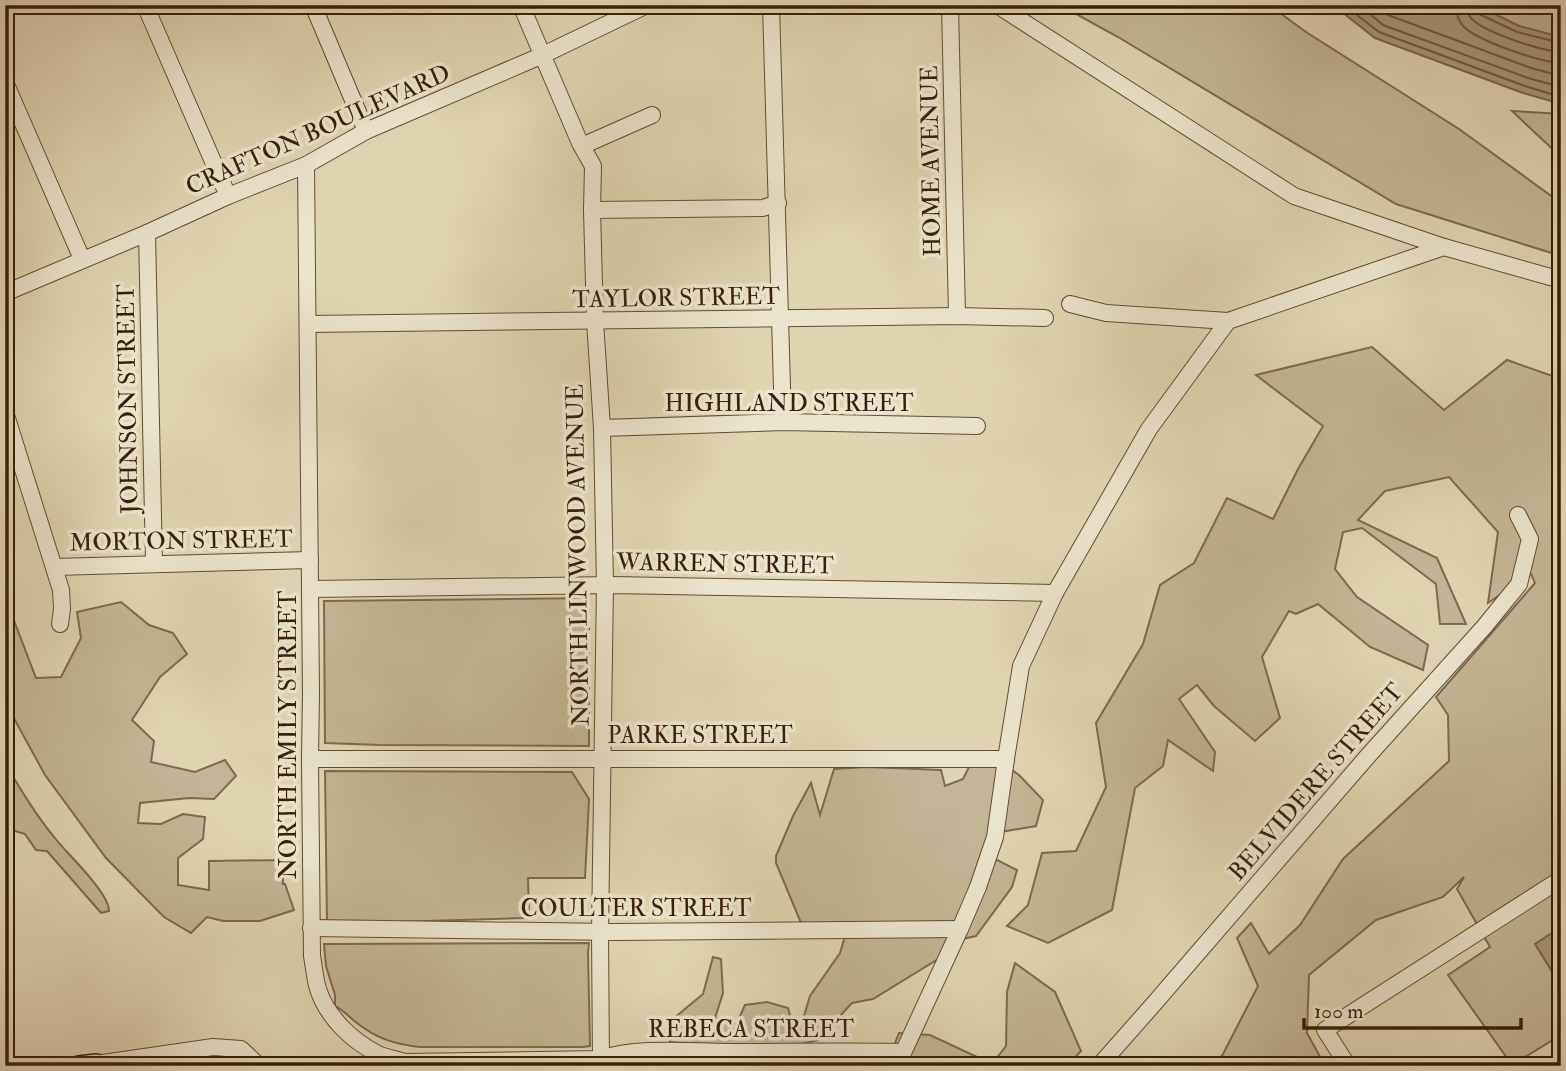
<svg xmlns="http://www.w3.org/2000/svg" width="1566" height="1071" viewBox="0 0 1566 1071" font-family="'IM FELL Double Pica',serif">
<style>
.green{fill:#c3b696;stroke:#7e6a50;stroke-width:2}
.water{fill:#a79779;stroke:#7b674c;stroke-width:2}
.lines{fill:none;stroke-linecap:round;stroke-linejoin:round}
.shore{stroke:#705b41;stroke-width:2}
.minor-casing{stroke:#624c34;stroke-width:18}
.major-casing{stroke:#381f09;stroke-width:22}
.minor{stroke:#ebe4ce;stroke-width:16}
.major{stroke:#e0d5b3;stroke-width:19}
.labels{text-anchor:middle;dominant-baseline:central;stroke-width:7;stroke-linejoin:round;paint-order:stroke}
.street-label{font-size:24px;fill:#381f09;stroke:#ebe4ce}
</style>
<rect width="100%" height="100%" fill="#e0d5b3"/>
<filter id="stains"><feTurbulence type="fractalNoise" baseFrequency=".00286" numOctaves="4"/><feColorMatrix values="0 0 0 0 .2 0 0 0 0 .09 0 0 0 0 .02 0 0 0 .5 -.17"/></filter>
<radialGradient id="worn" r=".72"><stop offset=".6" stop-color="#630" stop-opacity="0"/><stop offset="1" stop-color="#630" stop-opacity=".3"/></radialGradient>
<g class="green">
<polygon points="1060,5 1269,5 1306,32 1459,129 1561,203 1561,256 1396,204 1118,37"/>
<polygon points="1476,5 1561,5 1561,39 1519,26"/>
<polygon points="1512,111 1561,114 1561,157"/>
<polygon points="1372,347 1444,410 1507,360 1561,379 1561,1035 1512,1065 1448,975 1490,947 1457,889 1464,877 1443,897 1376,920 1309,975 1307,1033 1325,1066 1195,1066 1222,1056 1258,986 1237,938 1251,923 1269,954 1300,925 1343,859 1449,761 1448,715 1436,697 1535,583 1531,574 1488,603 1498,532 1449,477 1385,491 1358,520 1437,558 1466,624 1440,624 1436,584 1362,528 1343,532 1335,569 1357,597 1428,645 1423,670 1370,647 1318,604 1296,614 1289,611 1262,657 1280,718 1255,741 1214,706 1197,685 1179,699 1215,752 1213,771 1168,740 1163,766 1135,788 1112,910 1048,943 1007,926 1028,905 1042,853 1076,851 1106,787 1096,723 1143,644 1160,585 1194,563 1227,498 1273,519 1298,469 1323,426 1256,375"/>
<polygon points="5,597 36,678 61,677 81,638 77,612 121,602 149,625 173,633 187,654 160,677 132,720 154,741 151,762 195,772 225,760 236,776 214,799 189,798 140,803 138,823 161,824 183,814 205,817 203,839 178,858 178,885 209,890 209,861 283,860 283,884 285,884 294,910 260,921 223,921 207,917 191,933 164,917 106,858 45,775 5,702"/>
<polygon points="589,598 589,746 380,745 325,743 324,601"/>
<polygon points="991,755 1019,775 1043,800 1036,826 1001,832 993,858 1017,870 1012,887 976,936 949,942 938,959 873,999 852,1003 818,1040 798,1045 771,1064 714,1064 709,1047 670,1042 673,1019 703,994 713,957 721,959 723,993 715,1018 736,1025 745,1005 767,1002 788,1008 792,1023 804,1016 810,996 840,953 846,933 801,923 776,863 776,856 793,816 811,783 820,815 834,769 866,767 941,770 945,786 963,779 970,765"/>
<path d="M5,763C20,789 35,814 54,837C67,854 109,892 109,911L101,913L47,851L36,850L25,834L5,828Z"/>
<polygon points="325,771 572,772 589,799 585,878 528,878 529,913 525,918 327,924"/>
<path d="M589,943L588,953L590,1046L582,1047H419C395,1044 377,1039 357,1023C347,1016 347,1012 335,1006V995L326,966L324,944Z"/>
<polygon points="1015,963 1055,992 1081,1051 1067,1066 861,1066 842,1063 842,1058 893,1048 899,1033 930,1035 992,1064 1006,1046 1007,992"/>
</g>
<g class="water">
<polygon points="1333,5 1476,5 1519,26 1561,37 1561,104 1523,93 1375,38"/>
<polygon points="1561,927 1561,986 1535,944"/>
</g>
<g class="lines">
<g class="shore">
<polyline points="1344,5 1379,32 1525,86 1561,97"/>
<polyline points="1359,5 1383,25 1528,78 1561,87"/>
<polyline points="1376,5 1388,15 1531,68 1561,76"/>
<path d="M1456,5C1456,13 1458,20 1463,26C1477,41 1540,62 1561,63"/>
<path d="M1467,5C1467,11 1468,16 1473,20C1487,33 1541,51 1561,52"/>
<polyline points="1476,5 1476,10 1479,14 1517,32 1561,43"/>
</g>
<defs>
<g id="minor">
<polyline points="145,5 228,196"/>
<polyline points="313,5 366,131"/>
<polyline points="521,5 580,143 593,166 592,210 595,321 602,428 605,585 600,932 601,1066"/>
<polyline points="771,5 783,422"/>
<polyline points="950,5 957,316"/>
<polyline points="997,5 1294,196 1444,247 1561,280"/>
<polyline points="5,82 82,259"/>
<polyline points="582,146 652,115"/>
<path d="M306,165L311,694L310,759L312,956C314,967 315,979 318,989C327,1017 352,1041 378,1054C386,1058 396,1059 405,1062L600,1059C639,1046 689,1052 729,1052C787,1052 845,1051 902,1052"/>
<polyline points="592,210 763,208 778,203"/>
<polyline points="147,233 154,564"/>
<polyline points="5,293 147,233 228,196 306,165 366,131 543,55 647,5"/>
<polyline points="1070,304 1106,313 1228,321"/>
<polyline points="308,324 957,316 1045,318"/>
<polyline points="5,412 61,590 62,609 60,624"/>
<polyline points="602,428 783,422 977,426"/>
<polyline points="54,567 310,560"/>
<polyline points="311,589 612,585 1055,593"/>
<polyline points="310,759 1006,759"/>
<polyline points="311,928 613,932 960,929"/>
<polyline points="96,1064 213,1047 241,1049 259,1066"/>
<polyline points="897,1066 960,929 978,887 995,837 1006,759 1021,666 1055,593 1149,429 1228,321 1444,247"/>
<polyline points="1099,1066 1152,1006 1367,757 1484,627 1519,584 1530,539 1518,515"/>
<polyline points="1348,1066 1325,1030 1561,879"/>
</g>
<polyline id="major" points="79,1066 96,1064 97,1066"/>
</defs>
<use href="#minor" class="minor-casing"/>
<use href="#major" class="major-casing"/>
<use href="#minor" class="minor"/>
<use href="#major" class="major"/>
</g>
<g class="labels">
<g class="street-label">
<text transform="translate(318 130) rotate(-24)">CRAFTON BOULEVARD</text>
<text transform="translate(931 161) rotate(-91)">HOME AVENUE</text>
<text transform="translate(676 298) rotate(-1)">TAYLOR STREET</text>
<text transform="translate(128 399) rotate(-91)">JOHNSON STREET</text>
<text x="789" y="403">HIGHLAND STREET</text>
<text transform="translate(181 541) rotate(-1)">MORTON STREET</text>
<text transform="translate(578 555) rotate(-91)">NORTH LINWOOD AVENUE</text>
<text transform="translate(725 564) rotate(1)">WARREN STREET</text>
<text transform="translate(288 735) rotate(-90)">NORTH EMILY STREET</text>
<text x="700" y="735">PARKE STREET</text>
<text transform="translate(1316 782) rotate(-49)">BELVIDERE STREET</text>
<text x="636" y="908">COULTER STREET</text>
<text x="751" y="1029">REBECA STREET</text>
</g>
</g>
<rect width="1566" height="1071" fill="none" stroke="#e0d5b3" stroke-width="28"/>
<rect x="7" y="7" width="1552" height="1057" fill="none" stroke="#381f09" stroke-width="3.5"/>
<rect x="14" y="14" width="1538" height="1043" fill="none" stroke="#381f09" stroke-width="2"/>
<path d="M1304 1018v10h217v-10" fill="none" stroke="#381f09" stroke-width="3.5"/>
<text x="1314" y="1018" font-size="21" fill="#381f09" stroke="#ebe4ce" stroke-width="5" paint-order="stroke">100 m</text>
<rect width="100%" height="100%" filter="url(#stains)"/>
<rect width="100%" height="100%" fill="url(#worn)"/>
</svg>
